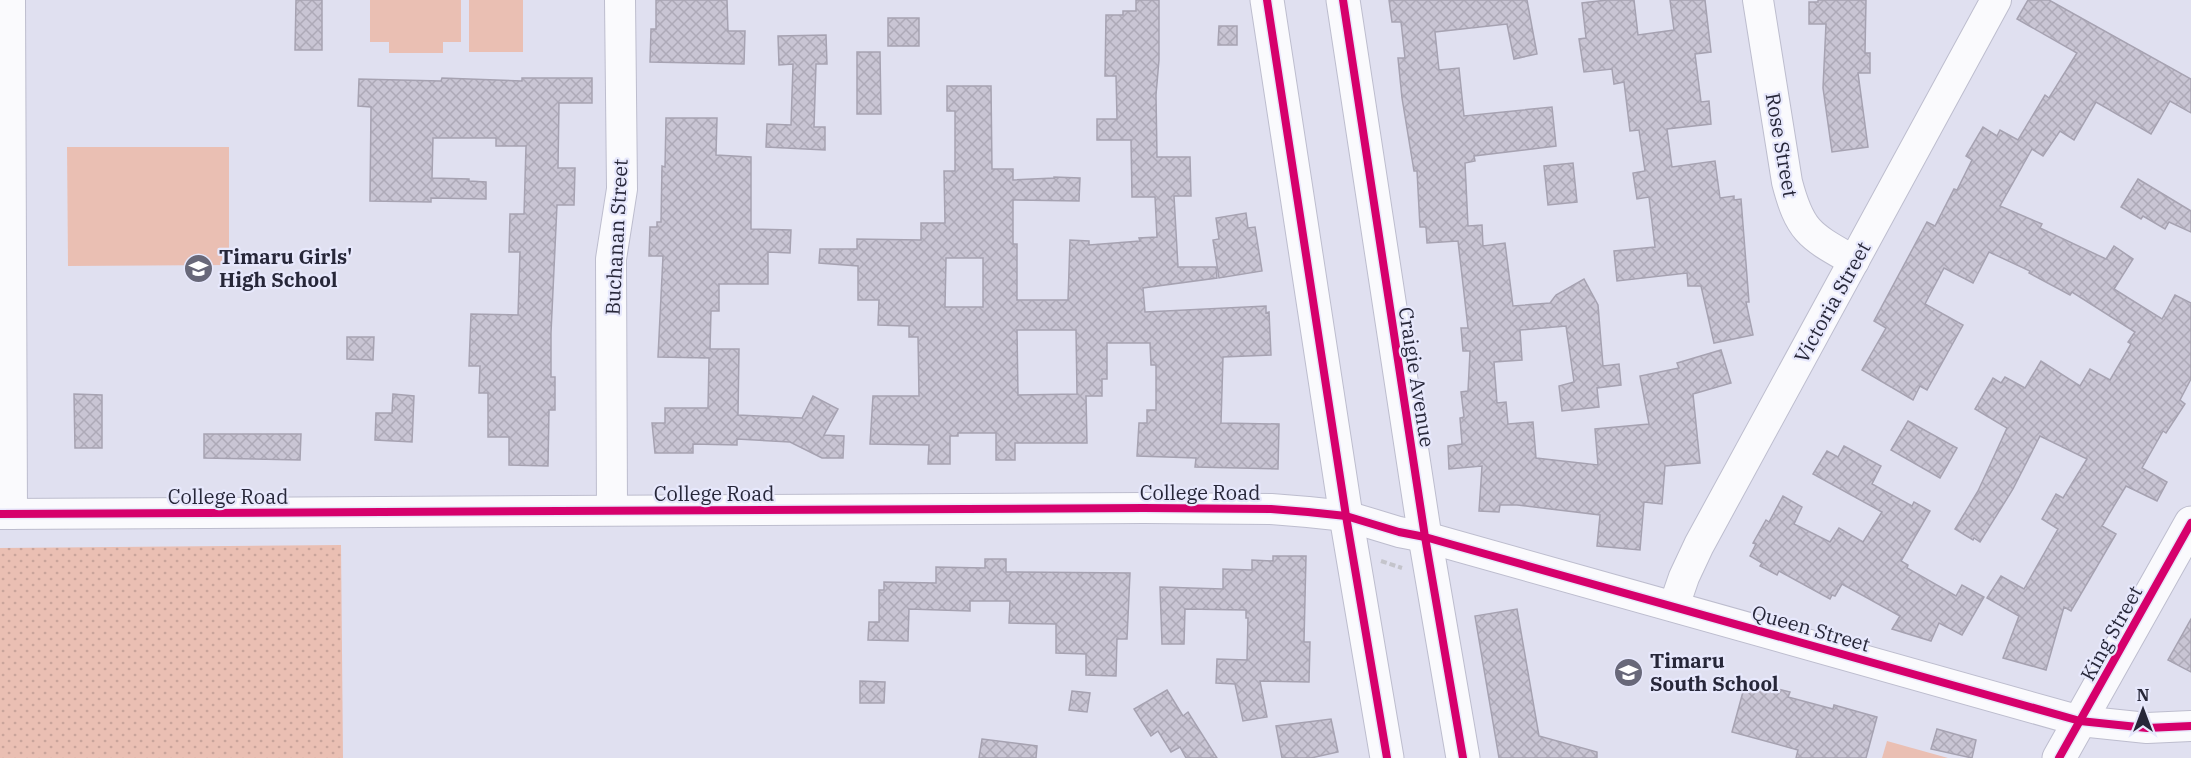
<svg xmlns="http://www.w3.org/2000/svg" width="2191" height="758" viewBox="0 0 2191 758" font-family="'IBM Plex Serif',serif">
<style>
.grass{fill:url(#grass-dots)}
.garden{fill:#eabfb3}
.building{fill:url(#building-cross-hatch);stroke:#a6a2b1;stroke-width:1.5;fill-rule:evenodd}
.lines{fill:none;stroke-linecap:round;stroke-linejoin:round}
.minor-casing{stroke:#bdbdce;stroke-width:32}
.major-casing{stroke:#bdbdce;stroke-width:35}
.highway-casing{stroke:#bdbdce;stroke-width:35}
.path{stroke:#c4c4cb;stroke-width:4;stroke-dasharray:6 3;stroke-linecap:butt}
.minor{stroke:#fafafd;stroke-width:30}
.major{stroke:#fafafd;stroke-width:33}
.highway{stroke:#fafafd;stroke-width:33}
.cycleway-casing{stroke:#e7e8fc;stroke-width:11}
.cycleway{stroke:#d6006c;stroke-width:8}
.labels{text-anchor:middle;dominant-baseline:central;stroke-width:4.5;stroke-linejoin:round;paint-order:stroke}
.street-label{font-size:20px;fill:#272739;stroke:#e7e8fc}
.poi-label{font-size:20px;font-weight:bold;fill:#272739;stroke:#e7e8fc;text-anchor:start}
</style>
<defs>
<pattern id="grass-dots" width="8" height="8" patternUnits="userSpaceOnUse" patternTransform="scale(1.5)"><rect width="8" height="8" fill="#eabfb3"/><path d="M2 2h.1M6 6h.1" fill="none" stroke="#c9a49b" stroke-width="1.8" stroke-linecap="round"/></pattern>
<pattern id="building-cross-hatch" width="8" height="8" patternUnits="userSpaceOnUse" patternTransform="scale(1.5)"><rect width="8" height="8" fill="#c9c5d4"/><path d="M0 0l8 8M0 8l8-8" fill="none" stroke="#ada9b7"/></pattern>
</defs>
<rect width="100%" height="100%" fill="#e0e0f0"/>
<polygon class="grass" points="341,545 343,758 0,758 0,548"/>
<g class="garden">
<polygon points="370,0 461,0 461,42 443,42 443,53 389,53 389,42 370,42"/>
<rect x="469" y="0" width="54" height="52"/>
<polygon points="67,147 229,147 229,265 68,266"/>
<polygon points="1887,741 1948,758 1882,758"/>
</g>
<g class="building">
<polygon points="296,0 322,0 322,50 295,50"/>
<polygon points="656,0 727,0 728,31 745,31 744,64 650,62 651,29 656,29"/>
<path d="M1136,0H1159V60L1156,95L1157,157H1190L1191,196H1174L1178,267H1216L1217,278L1143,288L1145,312L1266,306V313L1269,312L1271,355L1223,357L1221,423L1279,424L1278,469L1195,467L1196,458L1137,456L1139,423H1147V410H1156V365H1151L1150,343H1107V379H1102V396H1086L1087,443H1015V460H996V433H958V436H950V464H928L929,445L870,444L873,396H919L918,337H909V326L878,325L879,300H858V266L819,263L820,249H857V239L921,240V223H945L944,171H955V111H947V86H991L992,169H1013V180L1054,178V177L1080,178L1079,201L1013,200V244H1017V300H1068L1070,240L1089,241V245L1140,241L1139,238L1157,237L1155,197H1132L1131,140H1097V119H1117L1116,76H1105L1106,15H1123V11H1136ZM946,258H983V307H945ZM1017,330H1076L1077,394L1018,395Z"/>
<polygon points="1389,0 1527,0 1537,54 1514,59 1507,24 1435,32 1439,70 1459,68 1464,116 1552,107 1556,146 1474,156 1475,161 1465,163 1468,226 1482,225 1483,246 1505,243 1513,306 1550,303 1556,295 1584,279 1598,305 1603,366 1619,364 1621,385 1597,388 1599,407 1562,411 1559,386 1574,382 1566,326 1520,330 1522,360 1494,362 1497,403 1506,402 1508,424 1533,422 1536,458 1598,465 1595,429 1649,424 1640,376 1679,368 1677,363 1721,350 1731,383 1693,394 1700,463 1665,466 1662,504 1644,502 1640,550 1597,546 1600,515 1517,505 1500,505 1499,512 1479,511 1482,466 1449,469 1448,446 1462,444 1460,418 1464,417 1461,392 1468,391 1470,351 1463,351 1461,328 1468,328 1458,241 1427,243 1426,227 1420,227 1417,171 1414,171 1402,98 1398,58 1405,58 1401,22 1392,22"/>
<polygon points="1607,0 1634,0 1638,35 1674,30 1670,0 1705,0 1711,52 1695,54 1701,102 1709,101 1711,124 1667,129 1672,167 1715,161 1720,198 1734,196 1734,200 1741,199 1749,302 1746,302 1753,335 1714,343 1701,286 1688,286 1687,273 1617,281 1614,251 1655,247 1649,197 1637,199 1633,173 1645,171 1639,130 1630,131 1624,82 1614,84 1612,69 1584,72 1579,39 1586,38 1582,3"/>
<polygon points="1818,0 1866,0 1865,53 1870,53 1870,73 1858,73 1868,147 1832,152 1823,88 1826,24 1809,24 1809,2 1818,2"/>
<polygon points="2028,0 2049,0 2191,79 2191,113 2170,101 2151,134 2096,102 2074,140 2060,131 2043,156 2032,149 2000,206 2042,224 2040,228 2106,259 2114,246 2133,259 2114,289 2162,319 2175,295 2191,303 2191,379 2180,400 2185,404 2166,433 2163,431 2142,468 2167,482 2157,501 2126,486 2102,526 2116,534 2071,611 2064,607 2046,670 2003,658 2019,616 1987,598 2001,576 2024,589 2058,529 2042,519 2056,494 2063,498 2087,459 2040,436 2013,489 1980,542 1974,538 1973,540 1955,529 1978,491 2007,428 1975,409 1993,378 2001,383 2005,377 2025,388 2041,361 2080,386 2090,369 2110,380 2131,344 2128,342 2135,332 2072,292 2070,295 2029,273 2030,271 1989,252 1973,283 1944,268 1925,304 1963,325 1927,390 1920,386 1913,400 1862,370 1886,328 1874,321 1927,222 1935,226 1954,189 1957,190 1972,160 1966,156 1983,127 1997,136 2000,130 2018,140 2045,95 2049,98 2077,53 2017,19"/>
<rect x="888" y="18" width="31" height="28"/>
<polygon points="1219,26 1237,26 1237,45 1218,45"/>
<polygon points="826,35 827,64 816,64 814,127 825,127 825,150 766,147 767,124 791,125 793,64 779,65 778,36"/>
<polygon points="857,52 880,52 881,114 857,114"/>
<polygon points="442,78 522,81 522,78 592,78 592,103 559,103 558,168 575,168 574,205 557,205 551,333 551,377 555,377 555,410 549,410 548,466 509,465 509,437 488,437 488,393 479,393 480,366 469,366 471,314 518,315 520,252 509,252 510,214 524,214 526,146 496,146 496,138 433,138 432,178 469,179 469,181 486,182 486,199 431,198 431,202 370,201 371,107 358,106 359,79 441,81"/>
<polygon points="666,118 717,118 716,155 751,157 751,229 791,230 790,253 768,252 768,284 719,284 719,311 711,311 710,349 739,349 738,415 802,418 813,396 838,409 824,435 844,436 843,458 822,458 790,442 737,439 737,445 693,444 693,453 655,453 652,423 665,423 665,408 708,408 709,358 658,357 663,256 649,256 650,227 657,227 657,222 661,222 662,166 665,167"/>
<polygon points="1573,163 1577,202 1548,205 1544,166"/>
<polygon points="2138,179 2191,211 2191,232 2169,222 2165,229 2143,216 2141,219 2121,207"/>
<polygon points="1246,213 1248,228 1255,227 1262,271 1219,278 1213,240 1219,239 1216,218"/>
<polygon points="347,337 374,337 373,360 347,359"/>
<polygon points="74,394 102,395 102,448 75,448"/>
<polygon points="393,394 414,396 412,442 375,440 376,413 392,413"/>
<polygon points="1908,421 1957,448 1940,478 1891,450"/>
<polygon points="204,434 301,434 300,460 204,458"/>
<polygon points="1844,446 1881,466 1872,484 1912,506 1914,502 1930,511 1901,561 1908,565 1907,568 1956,596 1962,585 1984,597 1962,635 1939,623 1931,641 1892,629 1900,616 1842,584 1835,596 1832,595 1830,599 1779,571 1777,575 1760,566 1762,563 1750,556 1756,544 1753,543 1766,520 1769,522 1783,496 1802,507 1794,524 1830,542 1839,528 1863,542 1882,512 1813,474 1827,451 1838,457"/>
<polygon points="1273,556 1306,556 1304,642 1310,642 1309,682 1260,681 1267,717 1243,721 1235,684 1216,683 1217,659 1247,660 1248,618 1246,618 1246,610 1185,609 1184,644 1162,644 1160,587 1223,589 1223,569 1252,570 1252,560 1273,561"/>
<polygon points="985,559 1006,559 1006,572 1130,573 1127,639 1117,639 1116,676 1086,675 1086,654 1056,653 1056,624 1009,623 1010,601 970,601 970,611 909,609 908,641 868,640 869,622 879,622 879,590 884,590 884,582 936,583 936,567 985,568"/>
<polygon points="1517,609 1539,736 1597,752 1597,758 1499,758 1475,616"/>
<polygon points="2191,619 2191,672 2168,660"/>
<polygon points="860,681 885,682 884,703 860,703"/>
<polygon points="1746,681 1790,692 1788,697 1833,709 1834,705 1877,717 1866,758 1796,758 1798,750 1732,732"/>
<polygon points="1167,690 1183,716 1188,712 1217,758 1186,758 1180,747 1171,752 1158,731 1151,736 1134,709"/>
<polygon points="1072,691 1090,693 1087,712 1069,710"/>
<polygon points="1331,719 1338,752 1311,758 1282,758 1276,726"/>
<polygon points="1937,729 1976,740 1972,758 1931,749"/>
<polygon points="982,739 1037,746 1036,758 979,758"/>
</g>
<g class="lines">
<defs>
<g id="minor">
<polyline points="10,0 12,514"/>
<path d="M1758,0L1787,182C1800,232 1810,236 1854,261"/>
<polyline points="612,510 611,259 622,189 620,0"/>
<polyline points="0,514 1144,508 1271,509 1308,512 1346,516 1399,532 1425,537 2080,721 2147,728 2191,726"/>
<polyline points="1674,606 1684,577 1699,545 1996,0"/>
</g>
<polyline id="major" points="2059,758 2191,523"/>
<g id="highway">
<polyline points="1267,0 1346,516 1387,758"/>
<polyline points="1343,0 1425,537 1463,758"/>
</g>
</defs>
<use href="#minor" class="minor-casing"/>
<use href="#major" class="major-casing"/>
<use href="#highway" class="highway-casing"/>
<polyline class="path" points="1381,561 1402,568"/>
<use href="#minor" class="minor"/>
<use href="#major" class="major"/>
<use href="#highway" class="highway"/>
<defs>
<g id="cycleway">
<polyline points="1267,0 1346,516 1387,758"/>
<polyline points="1343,0 1425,537 1463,758"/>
<polyline points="0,514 1144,508 1271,509 1308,512 1346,516 1399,532 1425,537 2080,721 2147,728 2191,726"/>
<polyline points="2059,758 2191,523"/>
</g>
</defs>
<use href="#cycleway" class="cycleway-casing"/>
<use href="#cycleway" class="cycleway"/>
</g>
<defs>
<symbol id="school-disc" viewBox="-11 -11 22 22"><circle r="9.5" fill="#686879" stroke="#e7e8fc"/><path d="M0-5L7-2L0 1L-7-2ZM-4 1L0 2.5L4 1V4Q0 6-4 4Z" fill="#fff"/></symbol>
</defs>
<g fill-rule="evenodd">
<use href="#school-disc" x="182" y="252" width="33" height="33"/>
<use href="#school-disc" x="1612" y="656" width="33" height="33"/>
</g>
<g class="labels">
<g class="street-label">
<text transform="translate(1782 145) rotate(80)">Rose Street</text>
<text transform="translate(616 237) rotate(-87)">Buchanan Street</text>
<text transform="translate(1832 302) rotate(-61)">Victoria Street</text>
<text transform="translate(1417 377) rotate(81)">Craigie Avenue</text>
<text x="1200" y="492">College Road</text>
<text x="714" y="493">College Road</text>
<text x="228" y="496">College Road</text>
<text transform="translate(1811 628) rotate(16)">Queen Street</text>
<text transform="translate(2111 633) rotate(-61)">King Street</text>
</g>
<g class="poi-label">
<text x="219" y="256">Timaru Girls'<tspan x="219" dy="23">High School</tspan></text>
<text x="1650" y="660">Timaru<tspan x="1650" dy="23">South School</tspan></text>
</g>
</g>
<g transform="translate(2143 710)" stroke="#e7e8fc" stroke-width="4.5" paint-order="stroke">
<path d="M0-4.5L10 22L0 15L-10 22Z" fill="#272739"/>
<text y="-9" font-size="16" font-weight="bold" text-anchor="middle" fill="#272739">N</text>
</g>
</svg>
